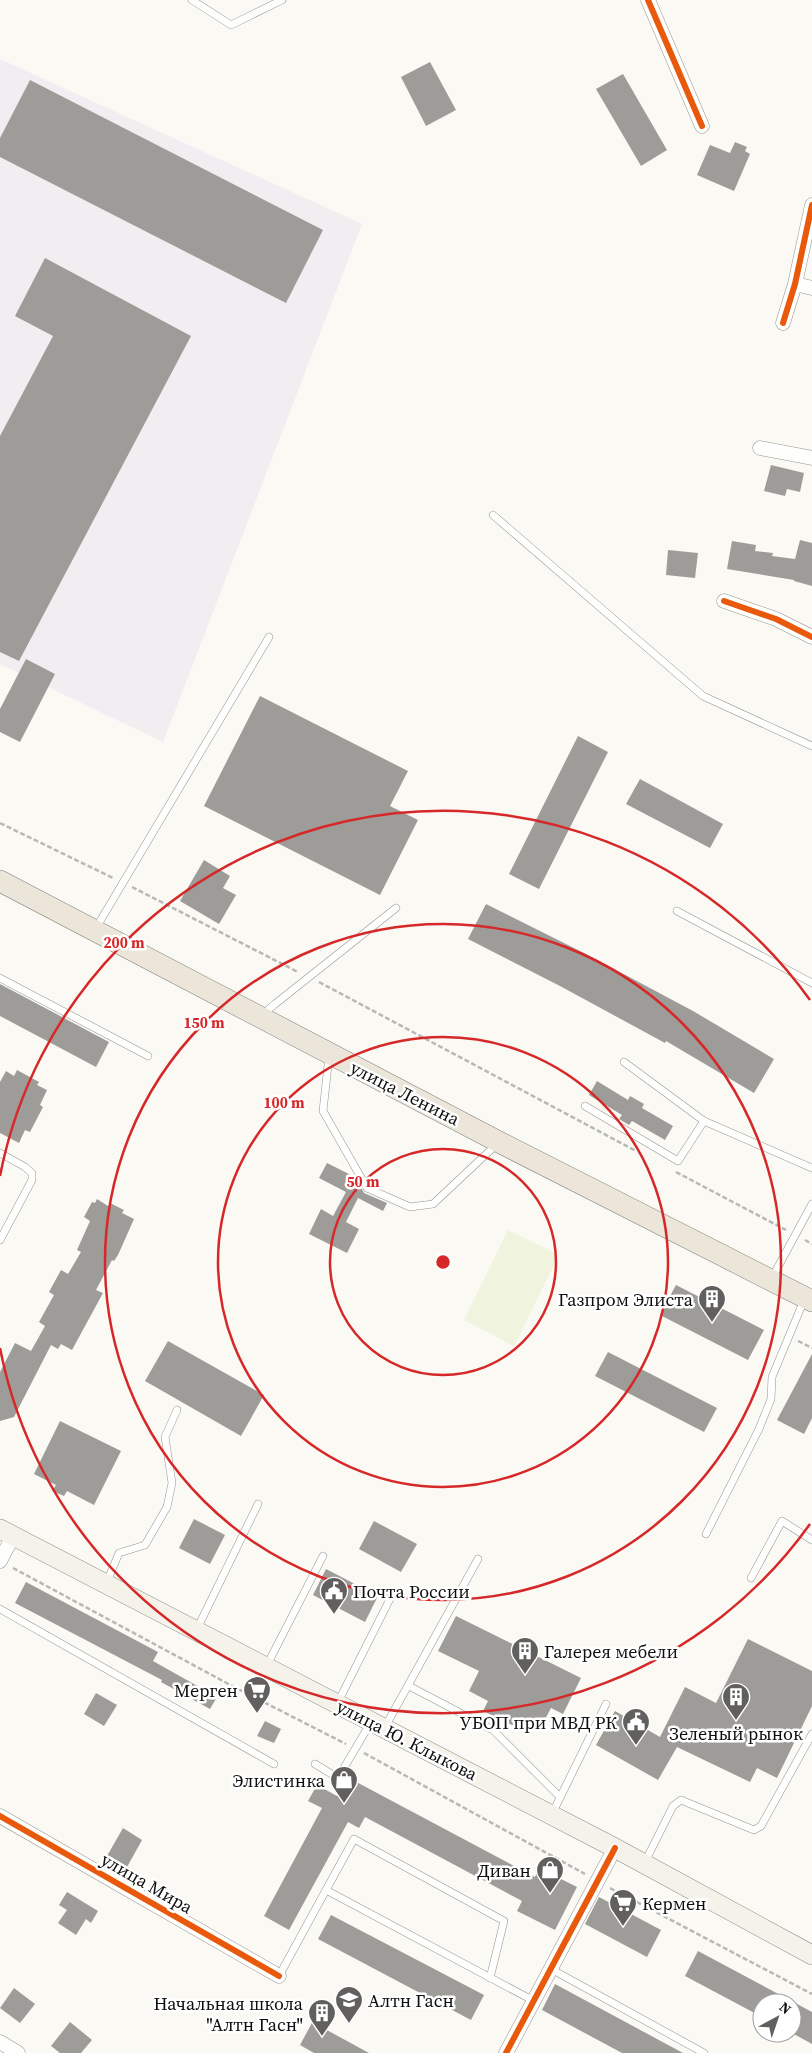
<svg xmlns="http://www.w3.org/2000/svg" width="812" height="2053" viewBox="0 0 812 2053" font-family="'Source Serif 4',serif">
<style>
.industrial{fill:#f1edf0}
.pitch{fill:#f0f4de}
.building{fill:#9e9c99}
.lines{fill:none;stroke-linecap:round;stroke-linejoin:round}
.lane-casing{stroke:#949492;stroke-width:8}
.street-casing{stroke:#949492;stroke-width:15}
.secondary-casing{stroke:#8b8a88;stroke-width:20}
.primary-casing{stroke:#82817f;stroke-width:22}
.path{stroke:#b8b8b7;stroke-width:2.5;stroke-dasharray:5 2.5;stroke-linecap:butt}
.lane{stroke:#fefefd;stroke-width:7}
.street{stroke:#fefefd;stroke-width:14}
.secondary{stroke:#f5f2ea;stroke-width:19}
.primary{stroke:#ebe5da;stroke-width:21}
.cycleway-casing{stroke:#fff;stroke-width:9}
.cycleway{stroke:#e8590c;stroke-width:6}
.ring{fill:none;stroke:#d62828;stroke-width:2.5}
.labels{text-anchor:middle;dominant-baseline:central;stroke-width:5;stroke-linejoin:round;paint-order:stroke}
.street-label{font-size:18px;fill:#0e0e0e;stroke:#fff}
.poi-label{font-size:18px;fill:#0e0e0e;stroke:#fff;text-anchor:end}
.centre{fill:#d62828;stroke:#fff;stroke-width:2.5}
.ring-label{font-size:15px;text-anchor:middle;font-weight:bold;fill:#d62828;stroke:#fff;stroke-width:5;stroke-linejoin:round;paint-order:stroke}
</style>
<rect width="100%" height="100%" fill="#faf9f4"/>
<polygon class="industrial" points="0,59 362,224 163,742 0,664"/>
<polygon class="pitch" points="508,1230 559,1255 514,1346 464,1320"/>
<g class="building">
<polygon points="430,62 456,110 426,126 401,77"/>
<polygon points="623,74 667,150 641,166 596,89"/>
<polygon points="30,80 323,230 286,303 0,157 0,138"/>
<polygon points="735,142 747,147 745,151 750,154 734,191 697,175 710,145 730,153"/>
<polygon points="45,258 191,336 19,661 0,652 0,436 53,336 15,316"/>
<polygon points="771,465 804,473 800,492 787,489 785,496 764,491"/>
<polygon points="800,540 812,543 812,586 794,581 794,580 727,569 732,541 756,545 755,551 773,553 772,556 795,559"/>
<polygon points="668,550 698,553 695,578 666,575"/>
<polygon points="26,659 55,674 20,742 0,732 0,709"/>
<polygon points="260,696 408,771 390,806 418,820 380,895 204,806"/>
<polygon points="578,736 608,752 539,889 509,874"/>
<polygon points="640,779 723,824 710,848 626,804"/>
<polygon points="204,860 230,876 223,888 236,895 219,924 180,901"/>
<polygon points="486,904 588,955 693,1011 774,1059 754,1093 666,1041 665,1043 560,986 468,939"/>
<polygon points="0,984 109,1042 96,1067 0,1016"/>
<polygon points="17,1070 39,1082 37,1085 47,1090 40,1105 43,1107 30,1132 25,1130 19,1143 0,1133 0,1082 6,1071 14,1076"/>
<polygon points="597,1081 628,1100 630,1096 644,1104 642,1108 673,1126 665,1140 632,1121 629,1125 619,1119 622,1115 589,1095"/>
<polygon points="327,1163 355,1177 364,1193 387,1203 383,1211 358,1198 346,1222 359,1229 347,1253 309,1234 321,1209 333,1216 346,1192 319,1178"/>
<polygon points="97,1199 108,1206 110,1203 124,1210 122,1213 134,1219 118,1255 114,1261 112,1260 96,1290 103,1293 72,1350 61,1344 58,1349 51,1345 14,1417 0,1421 0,1372 15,1343 31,1351 45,1326 39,1322 54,1295 49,1292 61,1270 68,1274 81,1252 77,1250 90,1221 84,1217 92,1202 95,1203"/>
<polygon points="676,1285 764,1330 748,1360 660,1315"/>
<polygon points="168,1341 264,1395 241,1436 145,1381"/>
<polygon points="608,1352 717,1408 704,1432 595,1376"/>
<polygon points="812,1354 812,1418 804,1434 777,1420"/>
<polygon points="60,1421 121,1451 94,1505 67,1491 64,1496 52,1491 56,1485 34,1474"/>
<polygon points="194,1519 225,1535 210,1564 179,1548"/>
<polygon points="374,1521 417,1544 401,1572 359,1549"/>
<polygon points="326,1569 378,1596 365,1622 313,1595"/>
<polygon points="26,1582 158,1652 153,1661 217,1697 210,1709 161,1682 162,1680 15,1603"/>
<polygon points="456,1616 581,1678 563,1714 551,1708 541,1727 521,1717 516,1727 483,1711 488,1701 469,1691 479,1671 438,1651"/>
<polygon points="748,1639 812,1671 812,1706 777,1778 757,1768 750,1782 677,1747 658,1780 596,1745 615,1711 660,1737 685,1687 716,1703"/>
<polygon points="96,1693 117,1705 104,1726 84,1714"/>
<polygon points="265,1721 281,1729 274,1743 257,1736"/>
<polygon points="347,1777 535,1877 539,1868 577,1887 555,1930 517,1911 522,1901 365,1817 359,1828 348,1822 289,1930 264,1916 322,1808 308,1801 317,1785 337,1796"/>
<polygon points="123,1828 142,1840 127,1867 107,1856"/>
<polygon points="67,1892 98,1911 91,1923 86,1919 76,1935 58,1923 67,1910 59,1905"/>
<polygon points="599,1897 661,1930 647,1957 585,1924"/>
<polygon points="331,1915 484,1995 471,2020 318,1939"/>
<polygon points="698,1951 812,2012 812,2044 792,2033 792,2003 762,2003 762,2017 685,1976"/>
<polygon points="555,1984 683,2053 622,2053 542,2010"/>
<polygon points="14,1988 35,2004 20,2023 0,2008"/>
<polygon points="314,2019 327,2026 325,2029 369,2053 314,2053 300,2045"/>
<polygon points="70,2022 92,2040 81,2053 60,2053 51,2046"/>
</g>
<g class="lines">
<defs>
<g id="lane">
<polyline points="192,0 231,25 282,0"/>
<polyline points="493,515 703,696 812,746"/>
<polyline points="677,911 812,983"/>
<polyline points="96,928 269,637"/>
<polyline points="0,978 148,1056"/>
<polyline points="264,1018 268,1010 275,1004 396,908"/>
<polyline points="329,1056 323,1111 367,1188 410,1207 433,1204 497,1144"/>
<polyline points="624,1062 704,1121 812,1168"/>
<polyline points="585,1106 678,1161 704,1121"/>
<polyline points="0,1153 25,1167 32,1173 32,1180 0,1240"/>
<polyline points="772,1278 812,1204"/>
<polyline points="706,1534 759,1429 771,1399 772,1377 804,1300"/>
<polyline points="751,1578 782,1521 812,1540"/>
<polyline points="106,1584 119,1553 145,1545 167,1507 172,1483 165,1437 177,1410"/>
<polyline points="0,1609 274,1764"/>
<polyline points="197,1629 258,1504"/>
<polyline points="267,1665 323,1556"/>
<polyline points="409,1686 493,1730 559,1796"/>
<polyline points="337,1704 393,1593"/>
<polyline points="385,1727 478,1559"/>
<polyline points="315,1764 338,1778 371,1722"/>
<polyline points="552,1814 606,1704"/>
<polyline points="644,1864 673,1806 681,1800 754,1830 761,1826 812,1734"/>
<polyline points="326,1890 354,1839 504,1921 490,1978"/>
<polyline points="551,1969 704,2053"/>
<polyline points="279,1976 326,1890 534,2001"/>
</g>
<g id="street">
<polyline points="648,0 702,126"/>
<polyline points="795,284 812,288"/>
<polyline points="783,323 795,284 812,205"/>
<polyline points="760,448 812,458"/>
<polyline points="724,601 776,619 812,637"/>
<polyline points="0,1561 13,1536"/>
<polyline points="0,1816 279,1976"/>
<polyline points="0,2042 18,2053"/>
<polyline points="506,2053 615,1848"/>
</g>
<polyline id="secondary" points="0,1529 615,1848 812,1955"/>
<polyline id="primary" points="0,881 499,1142 812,1301"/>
</defs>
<use href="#lane" class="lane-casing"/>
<use href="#street" class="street-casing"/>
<use href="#secondary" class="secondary-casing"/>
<use href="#primary" class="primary-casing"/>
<g class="path">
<polyline points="0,823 113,878"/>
<polyline points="132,887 298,972"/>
<polyline points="319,982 636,1151"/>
<polyline points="676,1172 786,1230"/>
<polyline points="805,1240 812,1244"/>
<polyline points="798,1341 812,1348"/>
<polyline points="13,1568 236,1688 346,1744"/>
<polyline points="364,1753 585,1874"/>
<polyline points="610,1888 812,1994"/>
</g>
<use href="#lane" class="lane"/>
<use href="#street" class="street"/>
<use href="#secondary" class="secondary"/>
<use href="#primary" class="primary"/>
<defs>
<g id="cycleway">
<polyline points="648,0 702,126"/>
<polyline points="783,323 795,284 812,205"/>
<polyline points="724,601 776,619 812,637"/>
<polyline points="0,1816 279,1976"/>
<polyline points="506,2053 615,1848"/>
</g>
</defs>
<use href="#cycleway" class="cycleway-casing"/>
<use href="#cycleway" class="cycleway"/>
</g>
<g class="ring">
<circle cx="443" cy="1262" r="113"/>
<circle cx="443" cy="1262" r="225"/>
<circle cx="443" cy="1262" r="338"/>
<path d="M810 1524A451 451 0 0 1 0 1348M0 1176A451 451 0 0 1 810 1000"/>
</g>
<defs>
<symbol id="building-pin" viewBox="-11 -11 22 30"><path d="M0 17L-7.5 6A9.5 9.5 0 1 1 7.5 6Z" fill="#61605e" stroke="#fff"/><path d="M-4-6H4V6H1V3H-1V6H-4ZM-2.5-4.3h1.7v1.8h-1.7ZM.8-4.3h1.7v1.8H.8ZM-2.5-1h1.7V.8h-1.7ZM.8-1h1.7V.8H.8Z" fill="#fff"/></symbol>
<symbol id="civic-pin" viewBox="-11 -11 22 30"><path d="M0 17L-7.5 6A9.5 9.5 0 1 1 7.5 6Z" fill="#61605e" stroke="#fff"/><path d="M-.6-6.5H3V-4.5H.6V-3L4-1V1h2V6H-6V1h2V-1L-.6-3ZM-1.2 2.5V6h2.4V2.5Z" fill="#fff"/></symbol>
<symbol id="supermarket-pin" viewBox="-11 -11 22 30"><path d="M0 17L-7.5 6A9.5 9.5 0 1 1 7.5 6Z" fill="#61605e" stroke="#fff"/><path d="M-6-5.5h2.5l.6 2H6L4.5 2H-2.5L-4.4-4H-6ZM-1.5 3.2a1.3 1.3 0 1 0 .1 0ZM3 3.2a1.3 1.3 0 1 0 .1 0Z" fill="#fff"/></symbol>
<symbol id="shop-pin" viewBox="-11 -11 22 30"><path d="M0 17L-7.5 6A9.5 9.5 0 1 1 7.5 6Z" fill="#61605e" stroke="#fff"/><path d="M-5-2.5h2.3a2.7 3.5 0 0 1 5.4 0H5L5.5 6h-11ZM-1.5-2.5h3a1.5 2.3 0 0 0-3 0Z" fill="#fff"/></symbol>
<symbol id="school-pin" viewBox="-11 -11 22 30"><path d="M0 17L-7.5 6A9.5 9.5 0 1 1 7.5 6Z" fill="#61605e" stroke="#fff"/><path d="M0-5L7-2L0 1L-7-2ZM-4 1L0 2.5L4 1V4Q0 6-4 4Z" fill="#fff"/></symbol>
</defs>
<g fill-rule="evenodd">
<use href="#building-pin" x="696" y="1283" width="32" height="43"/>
<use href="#civic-pin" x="318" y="1575" width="32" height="43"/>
<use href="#building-pin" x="509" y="1635" width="32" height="43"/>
<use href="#supermarket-pin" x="241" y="1674" width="32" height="43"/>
<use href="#building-pin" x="720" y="1681" width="32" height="43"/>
<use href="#civic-pin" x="620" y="1706" width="32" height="43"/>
<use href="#shop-pin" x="328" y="1764" width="32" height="43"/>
<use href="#shop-pin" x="534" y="1854" width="32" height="43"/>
<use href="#supermarket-pin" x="607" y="1887" width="32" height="43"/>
<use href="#school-pin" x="333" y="1984" width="32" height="43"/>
<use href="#building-pin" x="306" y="1997" width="32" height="43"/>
</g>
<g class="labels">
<g class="street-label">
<text transform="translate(405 1093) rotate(27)">улица Ленина</text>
<text transform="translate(407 1740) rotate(27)">улица Ю. Клыкова</text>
<text transform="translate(147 1883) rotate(30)">улица Мира</text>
</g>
<g class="poi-label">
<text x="693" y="1299">Газпром Элиста</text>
<text x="353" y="1591" text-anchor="start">Почта России</text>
<text x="544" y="1651" text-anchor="start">Галерея мебели</text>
<text x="238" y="1690">Мерген</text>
<text x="617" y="1722">УБОП при МВД РК</text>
<text x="736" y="1733" text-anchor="middle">Зеленый рынок</text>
<text x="325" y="1780">Элистинка</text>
<text x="531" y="1870">Диван</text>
<text x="642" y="1903" text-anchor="start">Кермен</text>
<text x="368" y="2000" text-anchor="start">Алтн Гасн</text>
<text x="303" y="2003">Начальная школа<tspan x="303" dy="21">"Алтн Гасн"</tspan></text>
</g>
</g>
<circle cx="443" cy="1262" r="8" class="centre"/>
<g class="ring-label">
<text x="124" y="948">200 m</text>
<text x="204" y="1028">150 m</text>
<text x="284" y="1108">100 m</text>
<text x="363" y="1187">50 m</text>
</g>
<g transform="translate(777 2018) rotate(40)"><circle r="24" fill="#ffffff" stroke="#9f9f9f"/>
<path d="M0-4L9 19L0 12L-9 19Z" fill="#61605e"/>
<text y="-8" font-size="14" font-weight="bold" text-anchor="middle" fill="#0e0e0e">N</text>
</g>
</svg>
